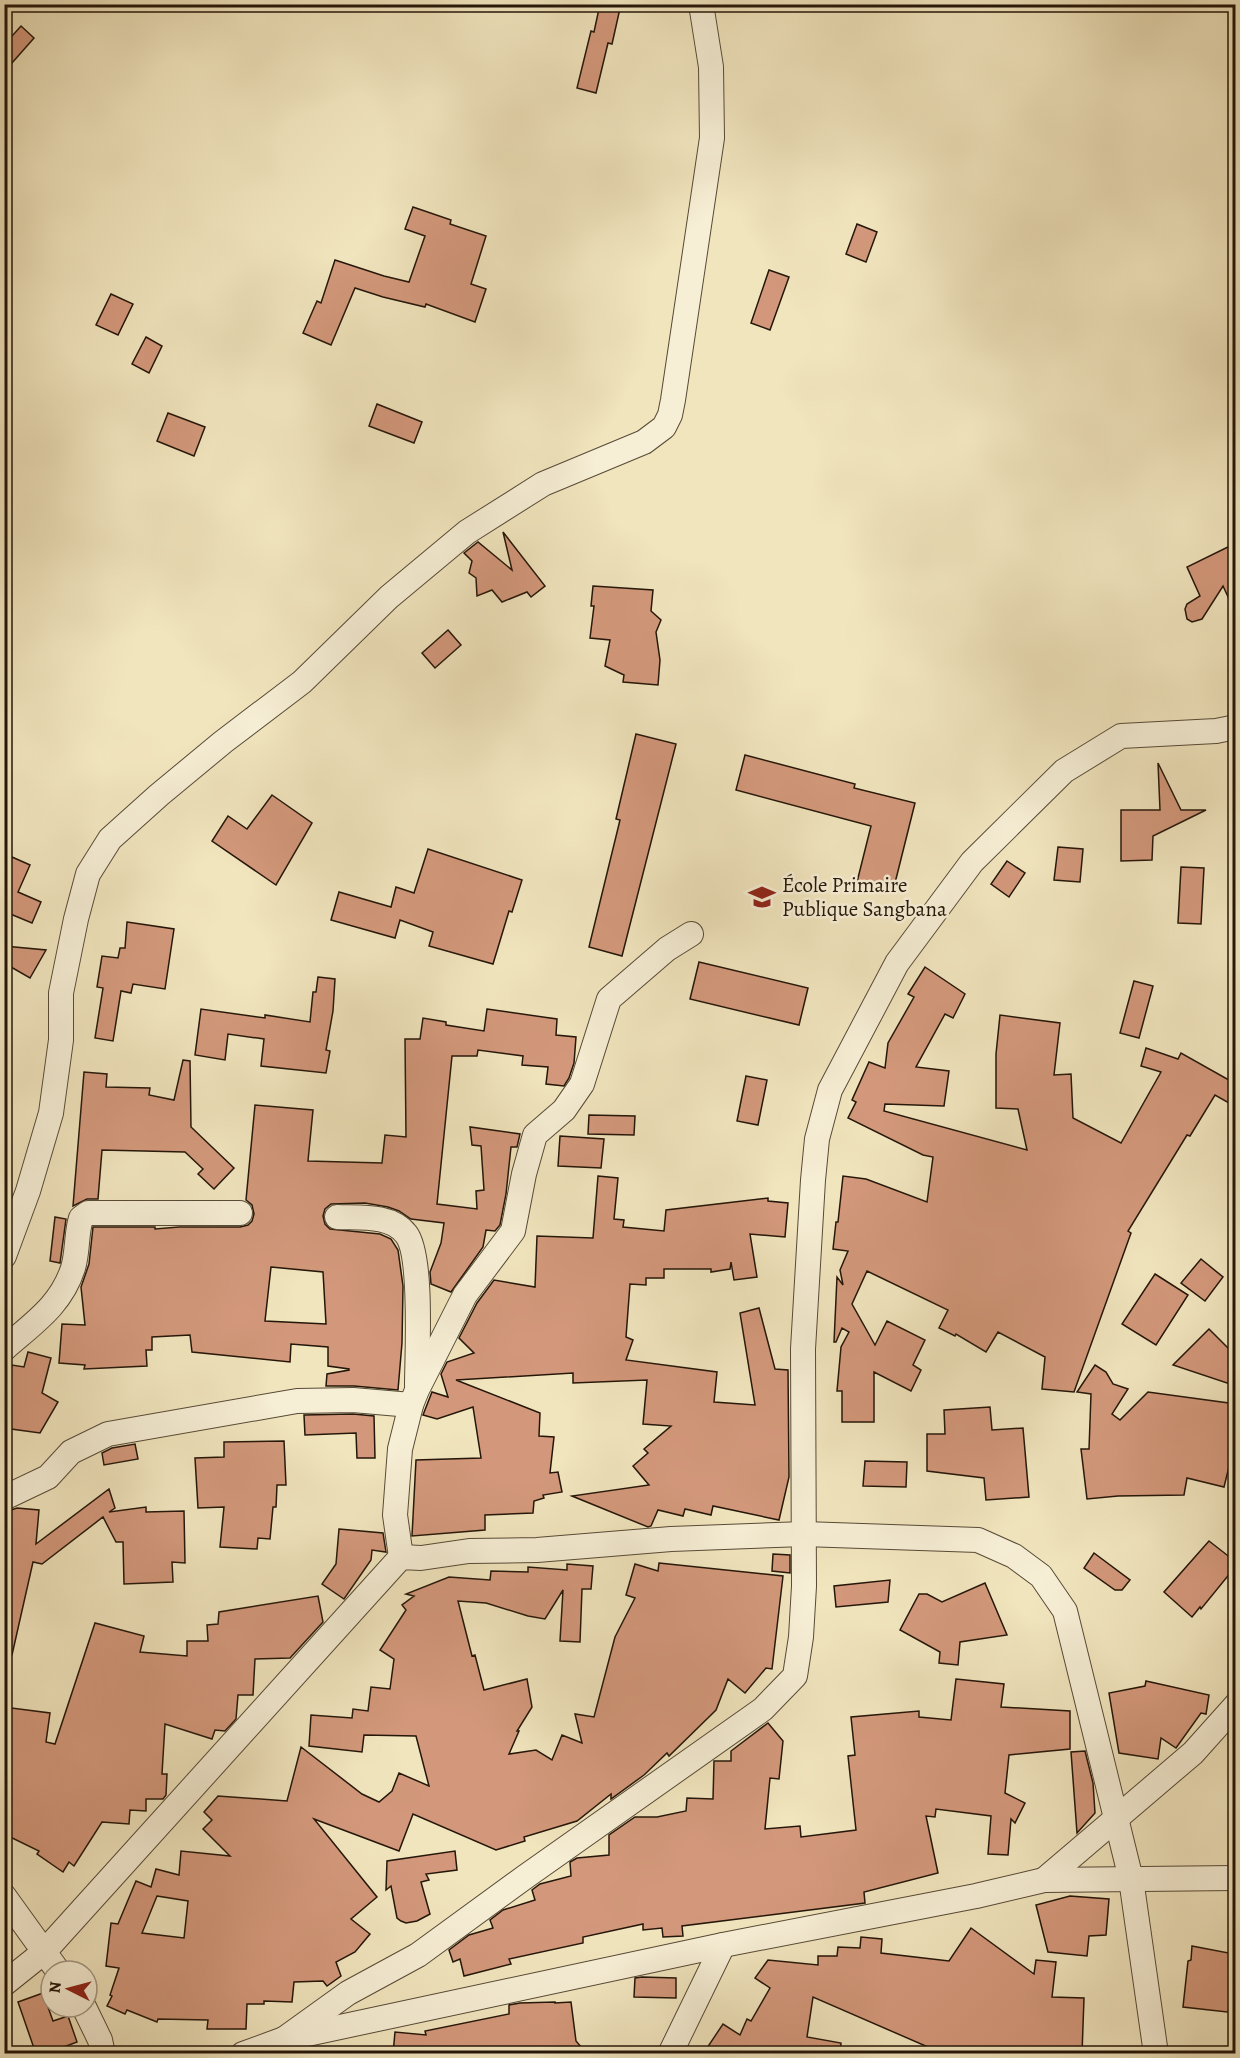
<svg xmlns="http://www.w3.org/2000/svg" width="1240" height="2058" viewBox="0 0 1240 2058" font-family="Alegreya,serif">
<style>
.building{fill:#d3987b;stroke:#241609;stroke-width:1.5;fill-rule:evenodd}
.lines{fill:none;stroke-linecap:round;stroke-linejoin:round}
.minor-casing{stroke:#574a36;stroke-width:26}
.minor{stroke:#f6eed5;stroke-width:24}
.labels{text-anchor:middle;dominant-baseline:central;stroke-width:5;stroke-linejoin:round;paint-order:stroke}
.poi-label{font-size:21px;fill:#241609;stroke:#f6eed5;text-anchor:start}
</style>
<rect width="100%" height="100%" fill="#f1e5be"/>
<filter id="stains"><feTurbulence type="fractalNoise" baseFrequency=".00333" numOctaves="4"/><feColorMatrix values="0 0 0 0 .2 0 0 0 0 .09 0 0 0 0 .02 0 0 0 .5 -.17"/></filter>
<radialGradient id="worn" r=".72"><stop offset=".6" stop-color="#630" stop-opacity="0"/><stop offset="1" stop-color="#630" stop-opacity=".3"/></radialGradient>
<g class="building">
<polygon points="600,4 621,4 612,44 608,43 596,93 577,88 591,31 594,32"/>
<polygon points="21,26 34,38 4,72 4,45"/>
<polygon points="413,207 451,220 450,224 486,236 471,284 486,289 475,322 426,304 425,307 383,297 355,288 331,345 303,333 317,301 321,303 335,260 384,276 409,282 425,236 405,229"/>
<polygon points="857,224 877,232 866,262 846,254"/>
<polygon points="769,270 789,277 770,330 751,323"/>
<polygon points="111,294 133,304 118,335 96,325"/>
<polygon points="146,337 162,346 149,373 132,364"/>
<polygon points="377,404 422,422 414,443 369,426"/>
<polygon points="168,413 205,427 194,456 157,441"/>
<polygon points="503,532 545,586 531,597 527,592 502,602 492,590 477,596 476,578 469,573 472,561 464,553 478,542 512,570"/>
<polygon points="1236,543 1236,614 1223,586 1202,619 1192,622 1187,619 1185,609 1187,604 1200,596 1187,567"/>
<polygon points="593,586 653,590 651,611 661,620 656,632 660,660 658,685 623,682 624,675 605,666 610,640 590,638 594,606 591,606"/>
<polygon points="448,630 461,645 435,668 422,653"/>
<polygon points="636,734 676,744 622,956 589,947 620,820 616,819"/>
<polygon points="745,755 855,784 854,788 915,803 893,891 857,882 871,826 736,790"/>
<polygon points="1158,763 1181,810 1206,810 1153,836 1152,860 1121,861 1121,810 1160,810"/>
<polygon points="272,795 312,823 276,885 212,841 228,816 247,829"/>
<polygon points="1058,847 1083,849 1080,882 1054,880"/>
<polygon points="428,849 522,880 512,912 509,911 493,964 429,946 433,932 400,920 395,938 331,920 339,892 391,907 396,887 414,893"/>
<polygon points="12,857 30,865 18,892 41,902 32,923 8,913 4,921 4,873"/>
<polygon points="1007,861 1025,873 1009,897 991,884"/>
<polygon points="1181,867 1204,868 1201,924 1178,923"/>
<polygon points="127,922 174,929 165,989 133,984 131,993 121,991 113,1041 95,1038 103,988 97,987 102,956 118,958 120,948 125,948"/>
<polygon points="4,946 46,950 30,978 4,963"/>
<polygon points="699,962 808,988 799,1025 690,999"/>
<polygon points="925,967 965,994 953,1018 945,1014 916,1067 949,1071 944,1106 885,1104 884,1111 1027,1150 1018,1109 996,1108 996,1054 1000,1015 1060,1023 1054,1075 1071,1074 1073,1118 1121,1143 1161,1072 1141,1066 1146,1048 1178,1059 1181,1053 1236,1084 1236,1107 1215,1095 1190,1136 1187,1135 1128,1231 1131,1233 1074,1392 1042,1389 1045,1357 998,1332 986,1352 956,1334 955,1336 939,1328 948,1310 867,1271 852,1304 875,1345 887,1321 925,1340 913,1365 921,1370 911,1391 874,1372 874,1422 842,1422 842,1391 837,1391 841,1347 849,1332 842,1328 836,1342 834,1342 837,1277 843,1285 840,1270 848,1251 833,1249 836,1222 838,1222 843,1176 866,1179 927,1202 933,1157 923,1155 848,1118 856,1102 852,1100 869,1062 885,1068 888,1043 914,997 908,994"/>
<polygon points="318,977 335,979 333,1011 326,1050 330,1051 326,1073 261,1066 264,1039 228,1034 225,1060 195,1055 201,1009 265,1018 265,1015 310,1022 313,992 316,992"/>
<polygon points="1134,981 1153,986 1139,1038 1120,1033"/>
<path d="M487,1009L557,1019L556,1035L576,1037L574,1063L569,1078L564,1086L546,1084L548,1067L522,1065L523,1056L478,1050L477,1056H452L437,1204L477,1209L476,1191L484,1190L481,1146L472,1145L470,1127L520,1134L517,1147H511L506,1194L500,1225L495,1231L486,1230L483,1247L451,1292L431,1284L430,1272L441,1243L444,1223L411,1219L399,1211L388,1207L365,1203L331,1204L325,1209L323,1216L325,1224L330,1229L380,1234L391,1239L398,1250L403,1286L402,1343L398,1390L354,1386H326L327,1374L349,1370V1369L328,1366V1347L291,1344L290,1362L192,1352L190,1335L152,1337V1350H146L147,1366L84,1369L85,1365L59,1363L62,1324L85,1325L81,1287L89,1264L93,1227H155V1229L179,1227H240L248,1225L252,1221L254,1214L252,1205L246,1200L255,1105L313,1110L308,1161L382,1163L385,1135L406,1137L405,1039H420L423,1018L446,1022V1025L484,1031ZM271,1267L323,1272L326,1324L265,1321Z"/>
<polygon points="183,1060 190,1061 191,1127 234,1168 214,1189 198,1174 203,1169 185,1152 102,1150 98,1199 87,1199 73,1206 84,1072 107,1074 106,1087 150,1088 149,1095 174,1100"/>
<polygon points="746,1076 767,1080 758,1125 737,1121"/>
<polygon points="589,1115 635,1116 634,1135 588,1134"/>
<polygon points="560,1136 604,1139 601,1168 558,1166"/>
<polygon points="598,1176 618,1178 614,1219 624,1220 623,1227 664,1231 666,1210 768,1198 768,1201 788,1203 785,1237 750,1234 757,1277 734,1280 731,1262 730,1269 711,1272 711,1269 664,1269 664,1278 646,1278 646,1285 630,1284 626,1337 633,1340 626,1360 717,1372 714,1402 755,1405 740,1313 759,1308 775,1369 788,1370 789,1477 779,1520 713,1506 711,1515 685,1509 683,1516 658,1510 651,1526 648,1527 572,1496 649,1485 633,1466 648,1453 644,1449 671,1426 643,1424 647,1380 573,1383 573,1373 456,1380 540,1413 539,1436 554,1437 550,1473 558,1472 562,1492 543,1495 544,1498 534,1501 533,1513 485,1515 485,1530 412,1536 416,1460 481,1458 473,1407 437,1419 423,1415 432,1392 448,1397 441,1374 447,1362 474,1353 459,1338 477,1303 494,1280 535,1287 537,1236 593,1238"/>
<polygon points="55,1217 66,1219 60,1263 50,1261"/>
<polygon points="1201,1259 1223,1277 1205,1301 1181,1283"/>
<polygon points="1155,1274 1188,1295 1156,1345 1122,1324"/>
<polygon points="1209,1329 1236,1356 1236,1386 1173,1365"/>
<polygon points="28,1352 51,1358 42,1393 58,1402 40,1433 4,1428 4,1397 7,1397 12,1365 24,1367"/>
<polygon points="1095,1365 1106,1372 1113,1384 1128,1389 1112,1414 1120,1420 1148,1392 1236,1404 1236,1438 1224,1487 1187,1478 1184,1495 1118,1496 1087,1499 1081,1449 1089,1449 1091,1394 1077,1392"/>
<polygon points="990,1407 992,1430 1023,1428 1029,1497 986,1500 984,1478 927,1471 927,1434 945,1434 944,1410"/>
<polygon points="353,1414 374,1416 375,1458 357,1458 356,1433 305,1435 304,1415"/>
<polygon points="284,1441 286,1485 277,1485 276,1507 273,1507 270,1539 258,1538 257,1549 220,1547 224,1507 198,1508 195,1458 224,1457 224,1442"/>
<polygon points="135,1444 138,1459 104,1465 102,1453 112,1448"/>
<polygon points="865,1461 907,1462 906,1487 863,1486"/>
<polygon points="109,1489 115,1508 109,1512 146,1507 146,1512 184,1511 185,1563 172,1562 173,1582 124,1584 123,1542 116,1542 103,1517 42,1564 33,1562 12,1655 4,1654 4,1603 9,1579 4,1578 4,1533 6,1533 8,1511 17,1508 39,1510 36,1544"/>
<polygon points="339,1529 383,1533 386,1552 372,1550 371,1560 344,1599 322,1584 336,1564"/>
<polygon points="1209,1541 1236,1562 1236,1566 1201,1609 1200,1607 1192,1617 1164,1592"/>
<polygon points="1094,1553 1130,1580 1122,1590 1115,1590 1084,1568"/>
<polygon points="773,1554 790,1555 790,1573 772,1571"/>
<path d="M659,1563L783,1576L772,1669L766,1668L745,1693L728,1679L716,1710L669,1756L667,1753L644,1775L611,1799V1794L577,1821L524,1837L525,1841L496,1850L413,1814L399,1851L314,1819L377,1897L351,1919L370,1934L355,1952L336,1962L341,1976L327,1986L323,1981L294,1982L292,2002L264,2001V2004H247L246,2029H207L208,2020L158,2019L157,2022L127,2010L125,2014L107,2006L112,1996L110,1995L119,1968L106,1966L111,1923L118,1924L136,1881L151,1887L156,1869L179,1875L181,1851L230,1856L203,1829L212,1820L204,1812L218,1796L287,1801L301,1747L362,1794L379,1802L392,1791L399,1773L429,1786L416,1736L364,1735L362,1752L309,1746L311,1715L352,1718L353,1709L368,1711L371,1687L390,1689L394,1659L380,1650L406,1610L402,1605L414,1596L406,1594L449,1577L490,1580L491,1571L528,1572V1567L567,1570V1564L593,1566L591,1589H582L580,1642L560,1641L563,1590L545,1619L528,1616L486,1603L458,1601L472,1656L475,1655L484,1690L527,1679L532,1707L517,1731H519L509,1754L536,1750L552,1760L562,1735L582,1743L575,1714L594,1717L615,1637L635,1598L626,1595L635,1564L658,1571ZM157,1896L188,1901L184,1938L142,1933Z"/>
<polygon points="890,1580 888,1602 836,1607 834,1586"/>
<polygon points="985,1583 1007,1635 960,1642 958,1665 939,1663 940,1652 900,1630 919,1594 927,1594 942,1602"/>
<polygon points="318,1596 323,1622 290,1658 255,1659 253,1695 238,1695 236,1719 225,1731 215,1730 212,1739 165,1724 162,1774 167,1774 166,1795 163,1799 146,1799 146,1811 130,1810 129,1824 102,1822 74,1866 69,1862 63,1872 37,1854 39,1851 4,1834 4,1707 50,1713 46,1742 55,1744 95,1623 144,1636 140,1652 187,1656 187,1641 208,1641 207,1625 218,1624 219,1612"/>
<polygon points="956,1679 1004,1684 1001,1707 1070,1711 1070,1749 1009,1755 1005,1793 1025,1803 1015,1823 1011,1819 1008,1855 988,1854 991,1816 936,1809 935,1817 926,1816 938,1873 864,1892 865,1903 682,1926 683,1936 663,1937 662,1928 643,1930 643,1924 583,1937 583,1943 509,1959 511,1964 464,1976 460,1959 453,1962 449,1950 469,1935 493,1928 490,1920 503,1910 535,1900 532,1890 540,1884 571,1876 570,1862 577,1858 609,1855 609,1835 635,1817 657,1817 686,1811 687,1798 713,1799 714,1761 731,1761 731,1751 768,1723 783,1741 779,1779 770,1778 765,1829 800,1826 801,1837 856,1830 848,1756 855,1755 851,1717 919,1711 919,1717 951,1720"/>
<polygon points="1146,1681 1209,1695 1206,1714 1201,1713 1176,1748 1161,1738 1158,1759 1119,1753 1109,1693 1145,1686"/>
<polygon points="1085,1751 1093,1783 1095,1813 1077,1833 1071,1752"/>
<polygon points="455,1851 457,1870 426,1874 429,1880 421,1882 430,1914 417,1921 406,1923 401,1921 397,1918 391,1886 386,1890 387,1861"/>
<polygon points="1070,1896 1109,1899 1106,1935 1089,1936 1087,1956 1048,1952 1036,1905"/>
<polygon points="971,1928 1034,1974 1036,1960 1056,1962 1052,1997 1084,1998 1082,2054 944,2054 813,1997 807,2037 841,2043 840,2054 703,2054 723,2024 740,2035 747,2019 751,2021 770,1988 755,1978 768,1960 818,1965 818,1956 837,1956 838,1947 860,1948 861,1937 882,1939 881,1953 949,1961"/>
<polygon points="1192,1946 1234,1954 1230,1979 1236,1979 1236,2013 1183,2007 1188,1961 1191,1960"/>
<polygon points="642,1977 676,1978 676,1998 634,1997 635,1978"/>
<polygon points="43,1993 53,2021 68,2016 77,2042 45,2054 36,2054 18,2002"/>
<polygon points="555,2002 555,2003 571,2002 576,2041 587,2054 393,2054 395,2032 426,2035 425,2031 509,2014 509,2005 520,2003"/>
</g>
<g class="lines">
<defs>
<g id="minor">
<path d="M337,1217C359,1218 391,1214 406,1234C423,1255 417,1355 417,1385"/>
<polyline points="4,1256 28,1191 51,1113 61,1040 61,993 76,919 88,874 110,839 159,795 223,742 302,682 389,597 467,532 543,484 644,442 664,427 670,415 673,400 712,138 711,67 701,4"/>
<path d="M4,1349C32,1324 61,1306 73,1268C78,1252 76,1234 81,1218L88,1213H240"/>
<polyline points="4,1498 48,1477 71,1452 108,1434 297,1401 353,1400 411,1405"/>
<polyline points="401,1557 395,1515 400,1449 411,1405 417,1390 465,1295 513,1231 524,1174 535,1135 564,1110 582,1084 609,999 667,949 691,934"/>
<polyline points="1044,1880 1193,1753 1236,1705"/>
<polyline points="4,1896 58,1971"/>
<polyline points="4,1984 44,1952 401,1557 421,1558 469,1551 537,1550 671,1539 804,1534 978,1540 1014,1556 1041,1576 1065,1611 1131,1879 1156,2054"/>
<polyline points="84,2007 100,2040 103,2054"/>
<polyline points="284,2039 348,1993 418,1955 525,1877 763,1709 795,1676 801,1637 804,1586 803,1349 813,1180 817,1139 830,1090 897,963 972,862 1064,771 1121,736 1216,731 1236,727"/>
<polyline points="243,2054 284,2039 723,1945 976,1896 1044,1880 1236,1878"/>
<polyline points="670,2054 723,1945"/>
</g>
</defs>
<use href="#minor" class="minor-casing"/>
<use href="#minor" class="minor"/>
</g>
<defs>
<symbol id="school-bare" viewBox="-9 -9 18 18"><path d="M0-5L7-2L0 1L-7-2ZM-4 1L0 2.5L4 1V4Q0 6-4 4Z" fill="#8f2418" stroke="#f6eed5" stroke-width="2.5" paint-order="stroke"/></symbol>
</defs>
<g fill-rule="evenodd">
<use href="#school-bare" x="743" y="878" width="38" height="38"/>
</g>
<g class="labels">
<g class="poi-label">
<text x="782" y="885">École Primaire<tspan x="782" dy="24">Publique Sangbana</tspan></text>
</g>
</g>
<rect width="1240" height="2058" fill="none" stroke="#f1e5be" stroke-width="24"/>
<rect x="6" y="6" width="1228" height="2046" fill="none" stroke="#241609" stroke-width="3"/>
<rect x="12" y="12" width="1216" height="2034" fill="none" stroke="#241609" stroke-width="1.5"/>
<g transform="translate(69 1989) rotate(276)"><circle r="28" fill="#f6eed5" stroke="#a29883" stroke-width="1.5"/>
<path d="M0-4.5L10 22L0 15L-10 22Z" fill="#8f2418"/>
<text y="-9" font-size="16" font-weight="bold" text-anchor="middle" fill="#241609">N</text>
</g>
<rect width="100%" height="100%" filter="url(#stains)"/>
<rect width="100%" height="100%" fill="url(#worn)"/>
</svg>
